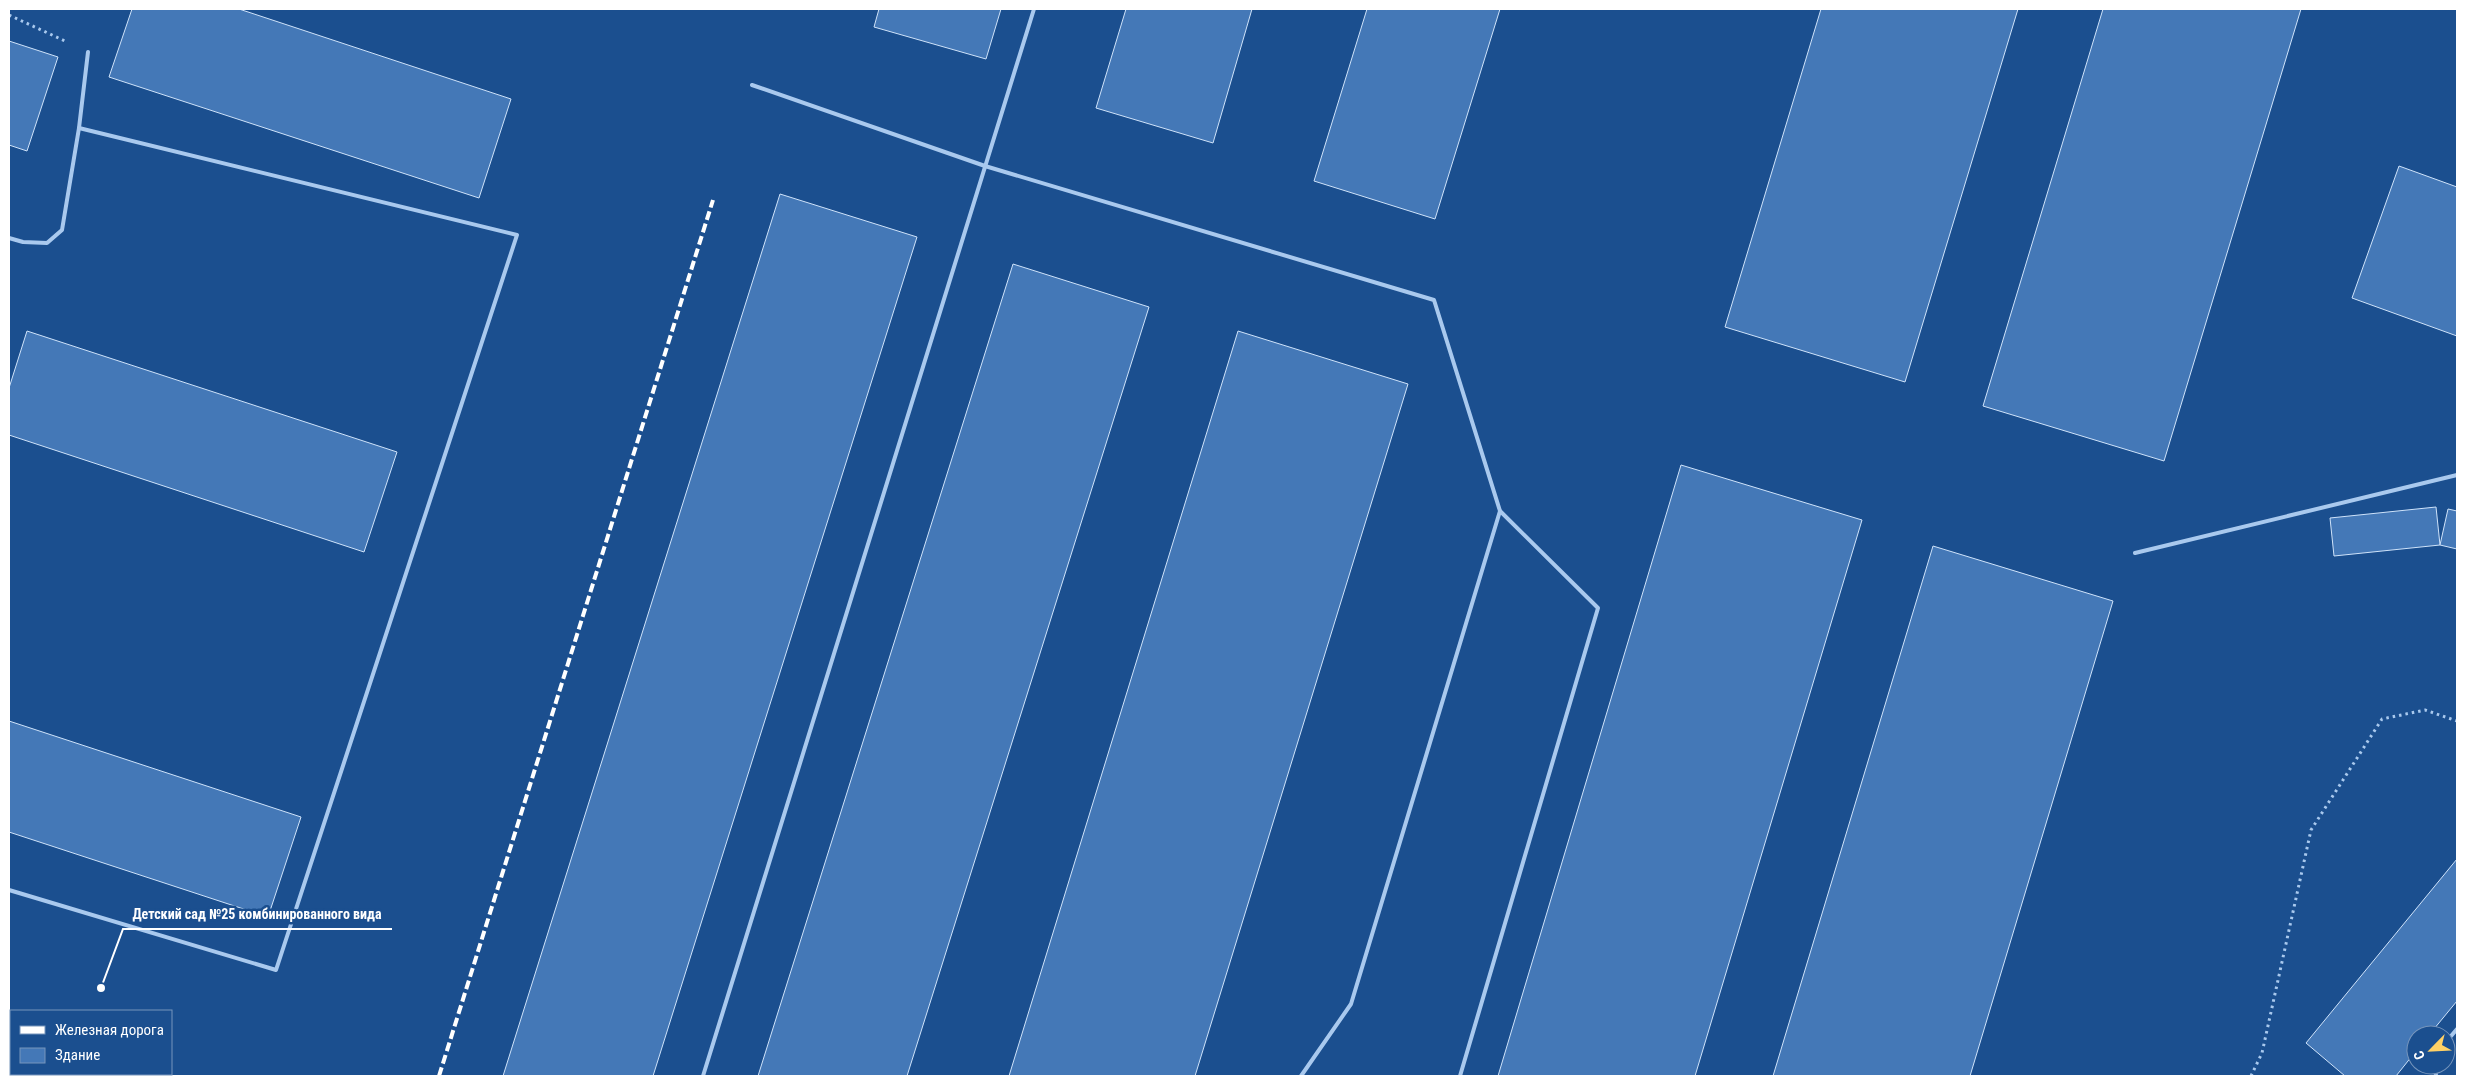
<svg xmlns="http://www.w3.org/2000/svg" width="2466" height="1085" viewBox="0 0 2466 1085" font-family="'Roboto Condensed',sans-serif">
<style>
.building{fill:#4478b7;stroke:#cfe3fa}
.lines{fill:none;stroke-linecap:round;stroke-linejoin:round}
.path{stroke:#a9c9ee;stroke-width:3;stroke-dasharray:2.5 4;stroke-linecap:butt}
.service{stroke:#a9c9ee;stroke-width:4}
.rail{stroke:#fff;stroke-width:4;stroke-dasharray:9 4;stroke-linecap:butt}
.leader{fill:none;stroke:#fff;stroke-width:2}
.callout-dot{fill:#fff;stroke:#1b4f8f;stroke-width:2}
.callout-label{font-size:14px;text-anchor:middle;font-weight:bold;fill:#fff;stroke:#1b4f8f;stroke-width:5;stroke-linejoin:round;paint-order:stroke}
</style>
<rect width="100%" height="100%" fill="#1b4f8f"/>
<g class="building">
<polygon points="132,9 239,9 511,99 479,198 109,77"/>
<polygon points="879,9 1001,9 986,59 874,27"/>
<polygon points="1126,9 1252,9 1213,143 1096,108"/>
<polygon points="1367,9 1500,9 1435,219 1314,181"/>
<polygon points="1821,9 2018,9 1905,382 1725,327"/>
<polygon points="2103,9 2301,9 2164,461 1983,406"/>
<polygon points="9,41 58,57 27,151 9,145"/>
<polygon points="2399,166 2457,187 2457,336 2352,298"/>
<polygon points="780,194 917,237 653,1076 503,1076"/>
<polygon points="1013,264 1149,307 907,1076 758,1076"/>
<polygon points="27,331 397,452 364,552 9,435 9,388"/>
<polygon points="1238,331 1408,384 1195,1076 1009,1076"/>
<polygon points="1681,465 1862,520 1695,1076 1498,1076"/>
<polygon points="2436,507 2440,545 2334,556 2330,518"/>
<polygon points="2448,509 2457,511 2457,549 2440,545"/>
<polygon points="1933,546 2113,601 1970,1076 1773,1076"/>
<polygon points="9,721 301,817 268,917 9,832"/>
<polygon points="2457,859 2457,1001 2429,1035 2416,1035 2416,1051 2396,1076 2345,1076 2306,1043"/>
</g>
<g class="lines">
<g class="path">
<polyline points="9,15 67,42"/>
<polyline points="2251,1076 2262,1053 2311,830 2382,719 2425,710 2457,721"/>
</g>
<g class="service">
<polyline points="752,85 985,166 1434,300 1500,511 1598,608 1460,1076"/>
<polyline points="9,238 23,242 47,243 62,230 79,128"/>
<polyline points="2135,553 2457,475"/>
<polyline points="9,890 276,970 517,235 79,128 88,52"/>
<polyline points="2446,1042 2457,1029"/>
<polyline points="2435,1065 2436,1076"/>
<polyline points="703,1076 1034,9"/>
<polyline points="1301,1076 1351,1004 1500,511"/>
</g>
<polyline class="rail" points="439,1076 713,200"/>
</g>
<path class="leader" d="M101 988L123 929H392"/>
<circle class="callout-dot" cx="101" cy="988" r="5"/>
<g class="callout-label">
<text x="257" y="919">Детский сад №25 комбинированного вида</text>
</g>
<rect width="2466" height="1085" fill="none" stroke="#ffffff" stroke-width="20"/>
<rect x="10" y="1010" width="162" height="65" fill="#1b4f8f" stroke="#7695bc"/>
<rect x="20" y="1026" width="25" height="8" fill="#ffffff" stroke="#7695bc"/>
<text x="55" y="1035" font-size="15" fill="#ffffff">Железная дорога</text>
<rect x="20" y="1048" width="25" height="15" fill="#4478b7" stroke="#7695bc"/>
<text x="55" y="1060" font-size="15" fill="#ffffff">Здание</text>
<g transform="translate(2431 1050) rotate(246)"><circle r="24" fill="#1b4f8f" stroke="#7695bc"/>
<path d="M0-4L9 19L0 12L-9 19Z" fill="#ffd166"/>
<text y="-8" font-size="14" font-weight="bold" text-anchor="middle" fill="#ffffff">С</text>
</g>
</svg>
